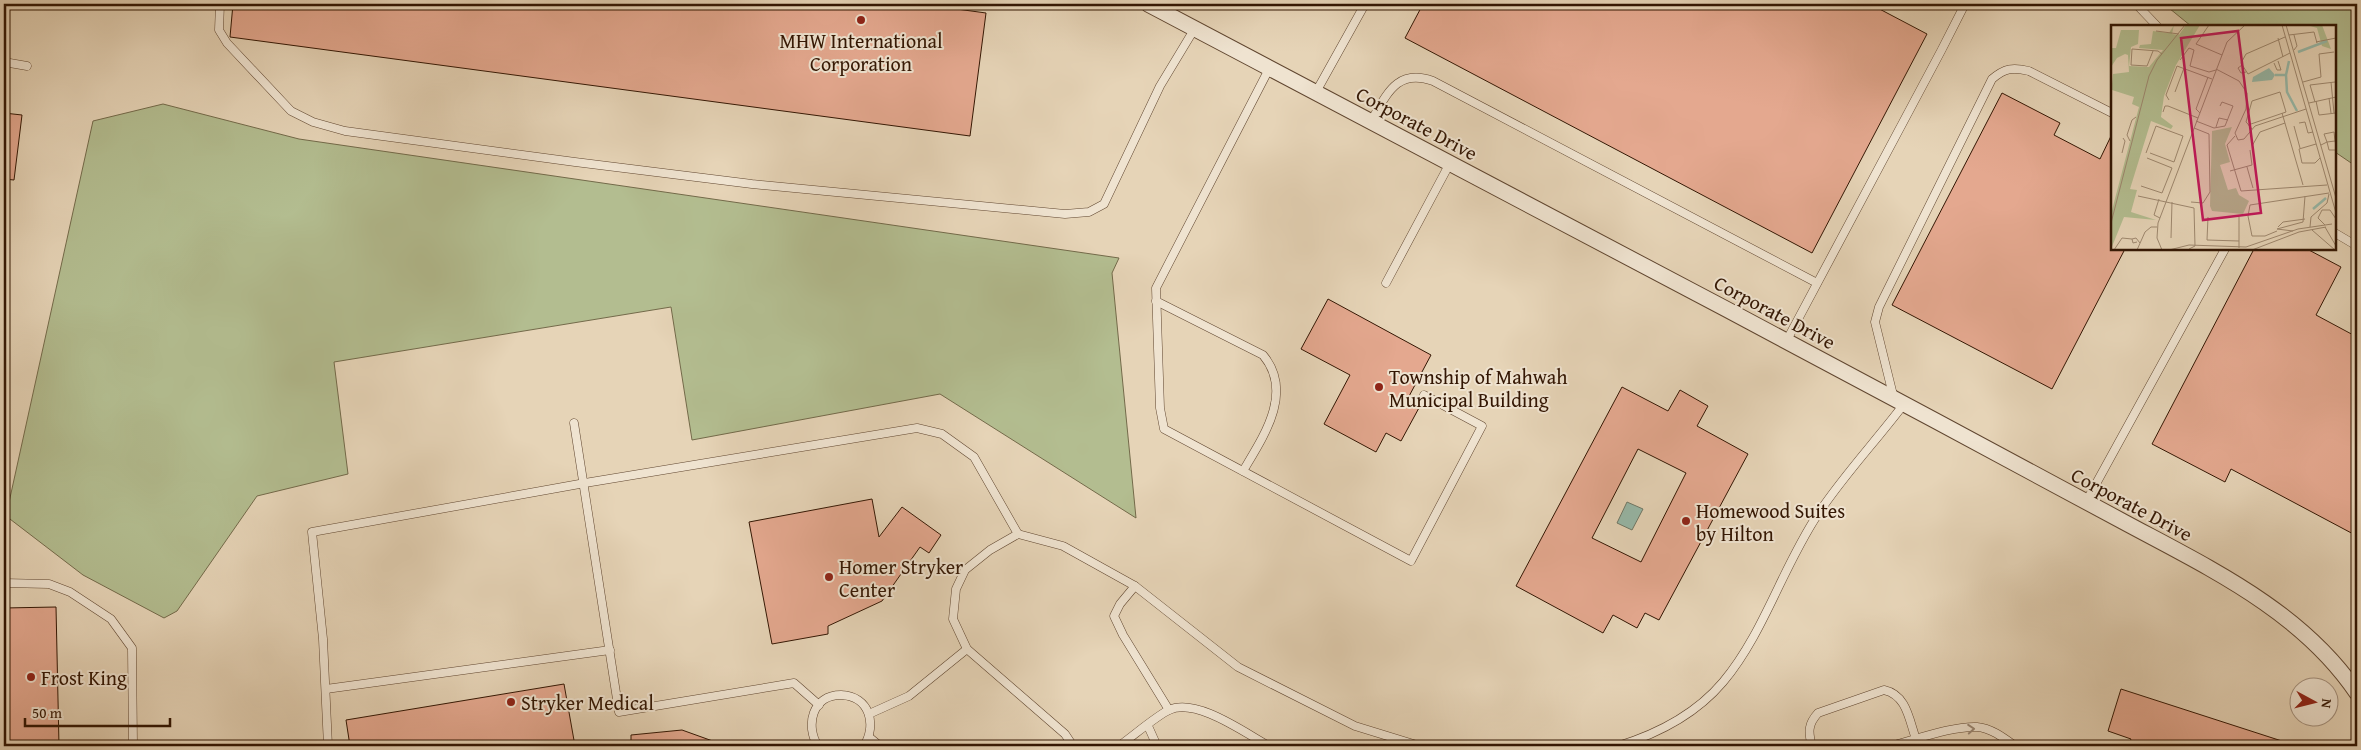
<svg xmlns="http://www.w3.org/2000/svg" width="2361" height="750" viewBox="0 0 2361 750" font-family="'Gentium Book Plus',serif">
<style>
.green{fill:#b3bd90;stroke:#736a4a}
.water{fill:#97b9a9;stroke:#6f7867}
.building{fill:#e4a88f;stroke:#331603;fill-rule:evenodd}
.lines{fill:none;stroke-linecap:round;stroke-linejoin:round}
.lane-casing{stroke:#604630;stroke-width:9}
.street-casing{stroke:#604630;stroke-width:17}
.lane{stroke:#efe3d0;stroke-width:8}
.street{stroke:#efe3d0;stroke-width:15}
.oneway{stroke:#9a8774}
.poi-dot{fill:#8f2418;stroke:#efe3d0;stroke-width:2}
.labels{text-anchor:middle;dominant-baseline:central;stroke-width:4;stroke-linejoin:round;paint-order:stroke}
.poi-label{font-size:20px;fill:#331603;stroke:#efe3d0;text-anchor:start}
.street-label{font-size:20px;fill:#331603;stroke:#efe3d0}
.inset-river{fill:none;stroke:#97b9a9;stroke-width:2.5}
.inset-road{fill:none;stroke:#9e886f;stroke-width:1}
.view{fill:#c2185b;fill-opacity:0.15;stroke:#c2185b;stroke-width:2.5}
.inset-edge{fill:none;stroke:#331603;stroke-width:2.5}
</style>
<rect width="100%" height="100%" fill="#e6d4b7"/>
<filter id="stains"><feTurbulence type="fractalNoise" baseFrequency=".004" numOctaves="4"/><feColorMatrix values="0 0 0 0 .2 0 0 0 0 .09 0 0 0 0 .02 0 0 0 .5 -.17"/></filter>
<radialGradient id="worn" r=".72"><stop offset=".6" stop-color="#630" stop-opacity="0"/><stop offset="1" stop-color="#630" stop-opacity=".3"/></radialGradient>
<g class="green">
<polygon points="2164,4 2357,4 2357,167 2335,152 2335,26 2191,26"/>
<polygon points="163,104 299,139 1119,258 1112,273 1136,518 940,394 692,440 671,307 334,362 348,474 257,496 177,611 164,618 83,575 6,516 93,121"/>
</g>
<polygon class="water" points="1627,502 1643,509 1632,530 1617,523"/>
<g class="building">
<polygon points="233,4 920,4 986,13 970,136 230,37"/>
<polygon points="1423,4 1870,4 1927,34 1812,253 1405,38"/>
<polygon points="2002,93 2060,123 2054,135 2100,159 2112,134 2112,249 2125,249 2052,389 1892,305"/>
<polygon points="4,113 22,115 14,180 4,179"/>
<polygon points="2254,249 2307,249 2341,267 2316,315 2357,337 2357,536 2231,469 2225,482 2152,444"/>
<polygon points="1328,299 1431,355 1407,400 1420,406 1401,441 1386,433 1376,452 1324,424 1350,375 1301,349"/>
<path d="M1622,387L1668,411L1680,390L1708,406L1697,426L1748,454L1659,620L1645,613L1637,628L1613,615L1603,633L1516,586ZM1638,449L1686,473L1641,562L1592,538Z"/>
<polygon points="872,499 879,537 902,507 941,535 929,553 920,547 882,601 828,626 828,634 772,644 749,522"/>
<polygon points="56,607 59,746 4,746 4,608"/>
<polygon points="564,684 575,746 350,746 346,720"/>
<polygon points="2121,689 2288,743 2288,746 2128,746 2131,739 2108,731"/>
<polygon points="682,730 721,744 721,746 631,746 631,735"/>
</g>
<g class="lines">
<defs>
<g id="lane">
<polyline points="220,4 219,30 227,43 291,111 313,122 345,131 575,162 752,184 1065,214 1089,212 1104,204 1160,86 1195,28"/>
<polyline points="2136,4 2157,26"/>
<polyline points="4,62 27,66"/>
<polyline points="1270,67 1156,288 1160,408 1164,429 1411,561 1482,426 1424,395"/>
<polyline points="1316,92 1365,4"/>
<path d="M1371,121C1387,94 1397,68 1433,81L1817,283"/>
<polyline points="2335,233 2357,246"/>
<polyline points="1386,283 1450,163"/>
<path d="M1156,301L1263,355C1294,392 1264,436 1243,471"/>
<polyline points="1787,340 1941,51 1965,4"/>
<path d="M1894,399L1875,322L1879,307L1992,79C2005,68 2013,67 2029,71L2112,113"/>
<polyline points="574,423 619,712 794,683 819,705"/>
<polyline points="2086,502 2225,249"/>
<polyline points="4,583 49,584 70,592 111,619 132,648 133,746"/>
<polyline points="1135,586 1120,604 1114,616 1123,635 1169,710"/>
<polyline points="326,689 610,650"/>
<polyline points="869,714 909,696 967,649"/>
<polyline points="1148,726 1157,746"/>
<polyline points="869,737 880,746"/>
<polyline points="328,746 323,639 312,532 585,483 917,428 942,434 974,457 1018,534"/>
<path d="M818,746C805,726 812,695 841,695C870,696 877,725 864,746"/>
<polyline points="1073,746 1065,734 967,649 953,619 956,589 965,570 990,550 1018,534 1063,546 1135,586 1238,667 1355,726 1420,746"/>
<path d="M1119,746C1132,737 1156,716 1169,710C1196,697 1245,733 1269,746"/>
<path d="M1618,746C1657,734 1696,714 1723,682C1764,633 1782,568 1818,514C1843,476 1876,441 1904,404"/>
<path d="M1812,746C1808,732 1808,724 1818,713L1884,690C1907,695 1909,720 1916,739"/>
<path d="M1890,746C1915,740 1951,726 1977,727C1991,728 2004,738 2015,746"/>
</g>
<path id="street" d="M1148,4C1412,142 1674,281 1936,421C1998,455 2060,488 2122,521C2207,567 2301,610 2357,693"/>
</defs>
<use href="#lane" class="lane-casing"/>
<use href="#street" class="street-casing"/>
<use href="#lane" class="lane"/>
<use href="#street" class="street"/>
</g>
<defs><path id="oneway-chevron" d="M-2-3.5L2.5 0L-2 3.5" fill="none" stroke-width="1.6" stroke-linecap="round" stroke-linejoin="round" transform="scale(1.25)"/></defs>
<use class="oneway" href="#oneway-chevron" transform="translate(1971 729) rotate(-4)"/>
<g class="poi-dot">
<circle cx="861" cy="20" r="5"/>
<circle cx="1379" cy="387" r="5"/>
<circle cx="1686" cy="521" r="5"/>
<circle cx="829" cy="577" r="5"/>
<circle cx="31" cy="677" r="5"/>
<circle cx="511" cy="702" r="5"/>
</g>
<g class="labels">
<g class="poi-label">
<text x="861" y="40" text-anchor="middle">MHW International<tspan x="861" dy="23">Corporation</tspan></text>
<text x="1389" y="376">Township of Mahwah<tspan x="1389" dy="23">Municipal Building</tspan></text>
<text x="1696" y="510">Homewood Suites<tspan x="1696" dy="23">by Hilton</tspan></text>
<text x="839" y="566">Homer Stryker<tspan x="839" dy="23">Center</tspan></text>
<text x="41" y="677">Frost King</text>
<text x="521" y="702">Stryker Medical</text>
</g>
<g class="street-label">
<text transform="translate(1417 123) rotate(28)">Corporate Drive</text>
<text transform="translate(1775 312) rotate(28)">Corporate Drive</text>
<text transform="translate(2132 504) rotate(28)">Corporate Drive</text>
</g>
</g>
<g transform="translate(2111 25)">
<rect width="225" height="225" fill="#e6d4b7"/>
<path d="M63,0L61,9L68,10L75,0H89L65,40L53,71L50,92L62,101L60,104L40,96L19,164L26,165L20,187L45,195L13,192L0,224V189L28,82L21,79L23,72L1,65L0,69L2,49L18,47L17,30L14,29L6,33L0,42V23H5L10,5H28L27,19L20,22L18,41L38,42L52,25L28,23L29,20L40,19L42,6L58,8ZM196,0H211L220,24L211,21L206,3ZM121,102L114,119L119,137L109,140L117,165L125,163L128,170L138,176L132,189L101,186L99,181L101,106Z" fill="#b3bd90"/>
<path d="M158,43L164,50L161,55L141,57L142,52Z" fill="#97b9a9"/>
<path class="inset-river" d="M187,27L216,16M164,50H175L178,36M175,50L176,67L186,86M202,184L215,173"/>
<path class="inset-road" d="M98,0L85,19L111,30M171,0L225,188M175,0L225,173M45,6L68,9M178,10L203,7L206,18M174,12L135,29L130,38L137,49L179,28M225,12V67M167,13L172,32M205,17L225,13M183,25L186,21L183,10M42,26L36,41L20,40L21,24L47,26L51,29M69,35L78,23L83,25L79,41L98,47L105,45M163,38L166,45H170L167,36M131,40L127,43L130,48L135,47M105,44L128,56L136,68L135,84L124,108L127,115L133,114L144,101L195,84M192,57L210,52L208,29L223,27M220,57L223,88M64,67L73,43M218,73L220,88M58,75L55,70L66,41L101,54M205,76L208,90L225,88M204,77L199,60L224,57M198,78L225,72M52,87L54,81H57L87,93M89,88L85,84L97,52M171,88L192,160M85,96L103,103L114,101L122,81L111,77L109,81M188,98L194,97L197,108L202,107M137,100L175,87L169,67L141,76L135,97L136,98L141,104M183,101L189,123M105,102L108,93L117,95M124,111L116,120L130,166L216,160M19,116L16,110L21,95L25,92M225,116H224L216,117L213,109L223,107L224,116L225,120M205,119L188,124L191,138H204L209,133M210,120L216,117L218,125H225M141,121L149,107L174,98M11,128L14,116L12,113M35,128L45,101L72,111L63,137L39,128M136,142L142,163M119,146L141,140L139,125M30,161L51,168L61,143L36,133M27,171L83,183L84,221L78,224M48,174L43,190L49,193M80,177L92,178L99,167L98,109L83,103M97,192L96,215L128,216M0,198L38,51L46,35L74,0M214,200L207,193L211,185H219L225,194M167,202L172,197L194,194M199,202L200,192L216,178L218,169M214,202L225,221M201,205L224,225M166,206L154,211H141L137,191L139,180L218,168M182,206L166,204L192,197L194,171M60,213L61,177M26,217L22,218L21,214L25,213L29,218M128,223V192M3,225L11,213L21,214M26,225L34,207L40,202H46M51,225L46,213L47,198L116,17L134,0M58,225L78,220L135,222L187,204L221,199M72,225H88M141,225L188,207L215,202"/>
<path class="view" d="M127,6L150,188L92,195L70,13Z"/>
<rect width="225" height="225" class="inset-edge"/>
</g>
<rect width="2361" height="750" fill="none" stroke="#e6d4b7" stroke-width="20"/>
<rect x="5" y="5" width="2351" height="740" fill="none" stroke="#331603" stroke-width="2.5"/>
<rect x="10" y="10" width="2341" height="730" fill="none" stroke="#331603"/>
<g transform="translate(2314 702) rotate(97)"><circle r="24" fill="#efe3d0" stroke="#a4917e"/>
<path d="M0-4L9 19L0 12L-9 19Z" fill="#8f2418"/>
<text y="-8" font-size="14" font-weight="bold" text-anchor="middle" fill="#331603">N</text>
</g>
<path d="M25 718v8h145v-8" fill="none" stroke="#331603" stroke-width="2.5"/>
<text x="32" y="718" font-size="15" fill="#331603" stroke="#efe3d0" stroke-width="4" paint-order="stroke">50 m</text>
<rect width="100%" height="100%" filter="url(#stains)"/>
<rect width="100%" height="100%" fill="url(#worn)"/>
</svg>
